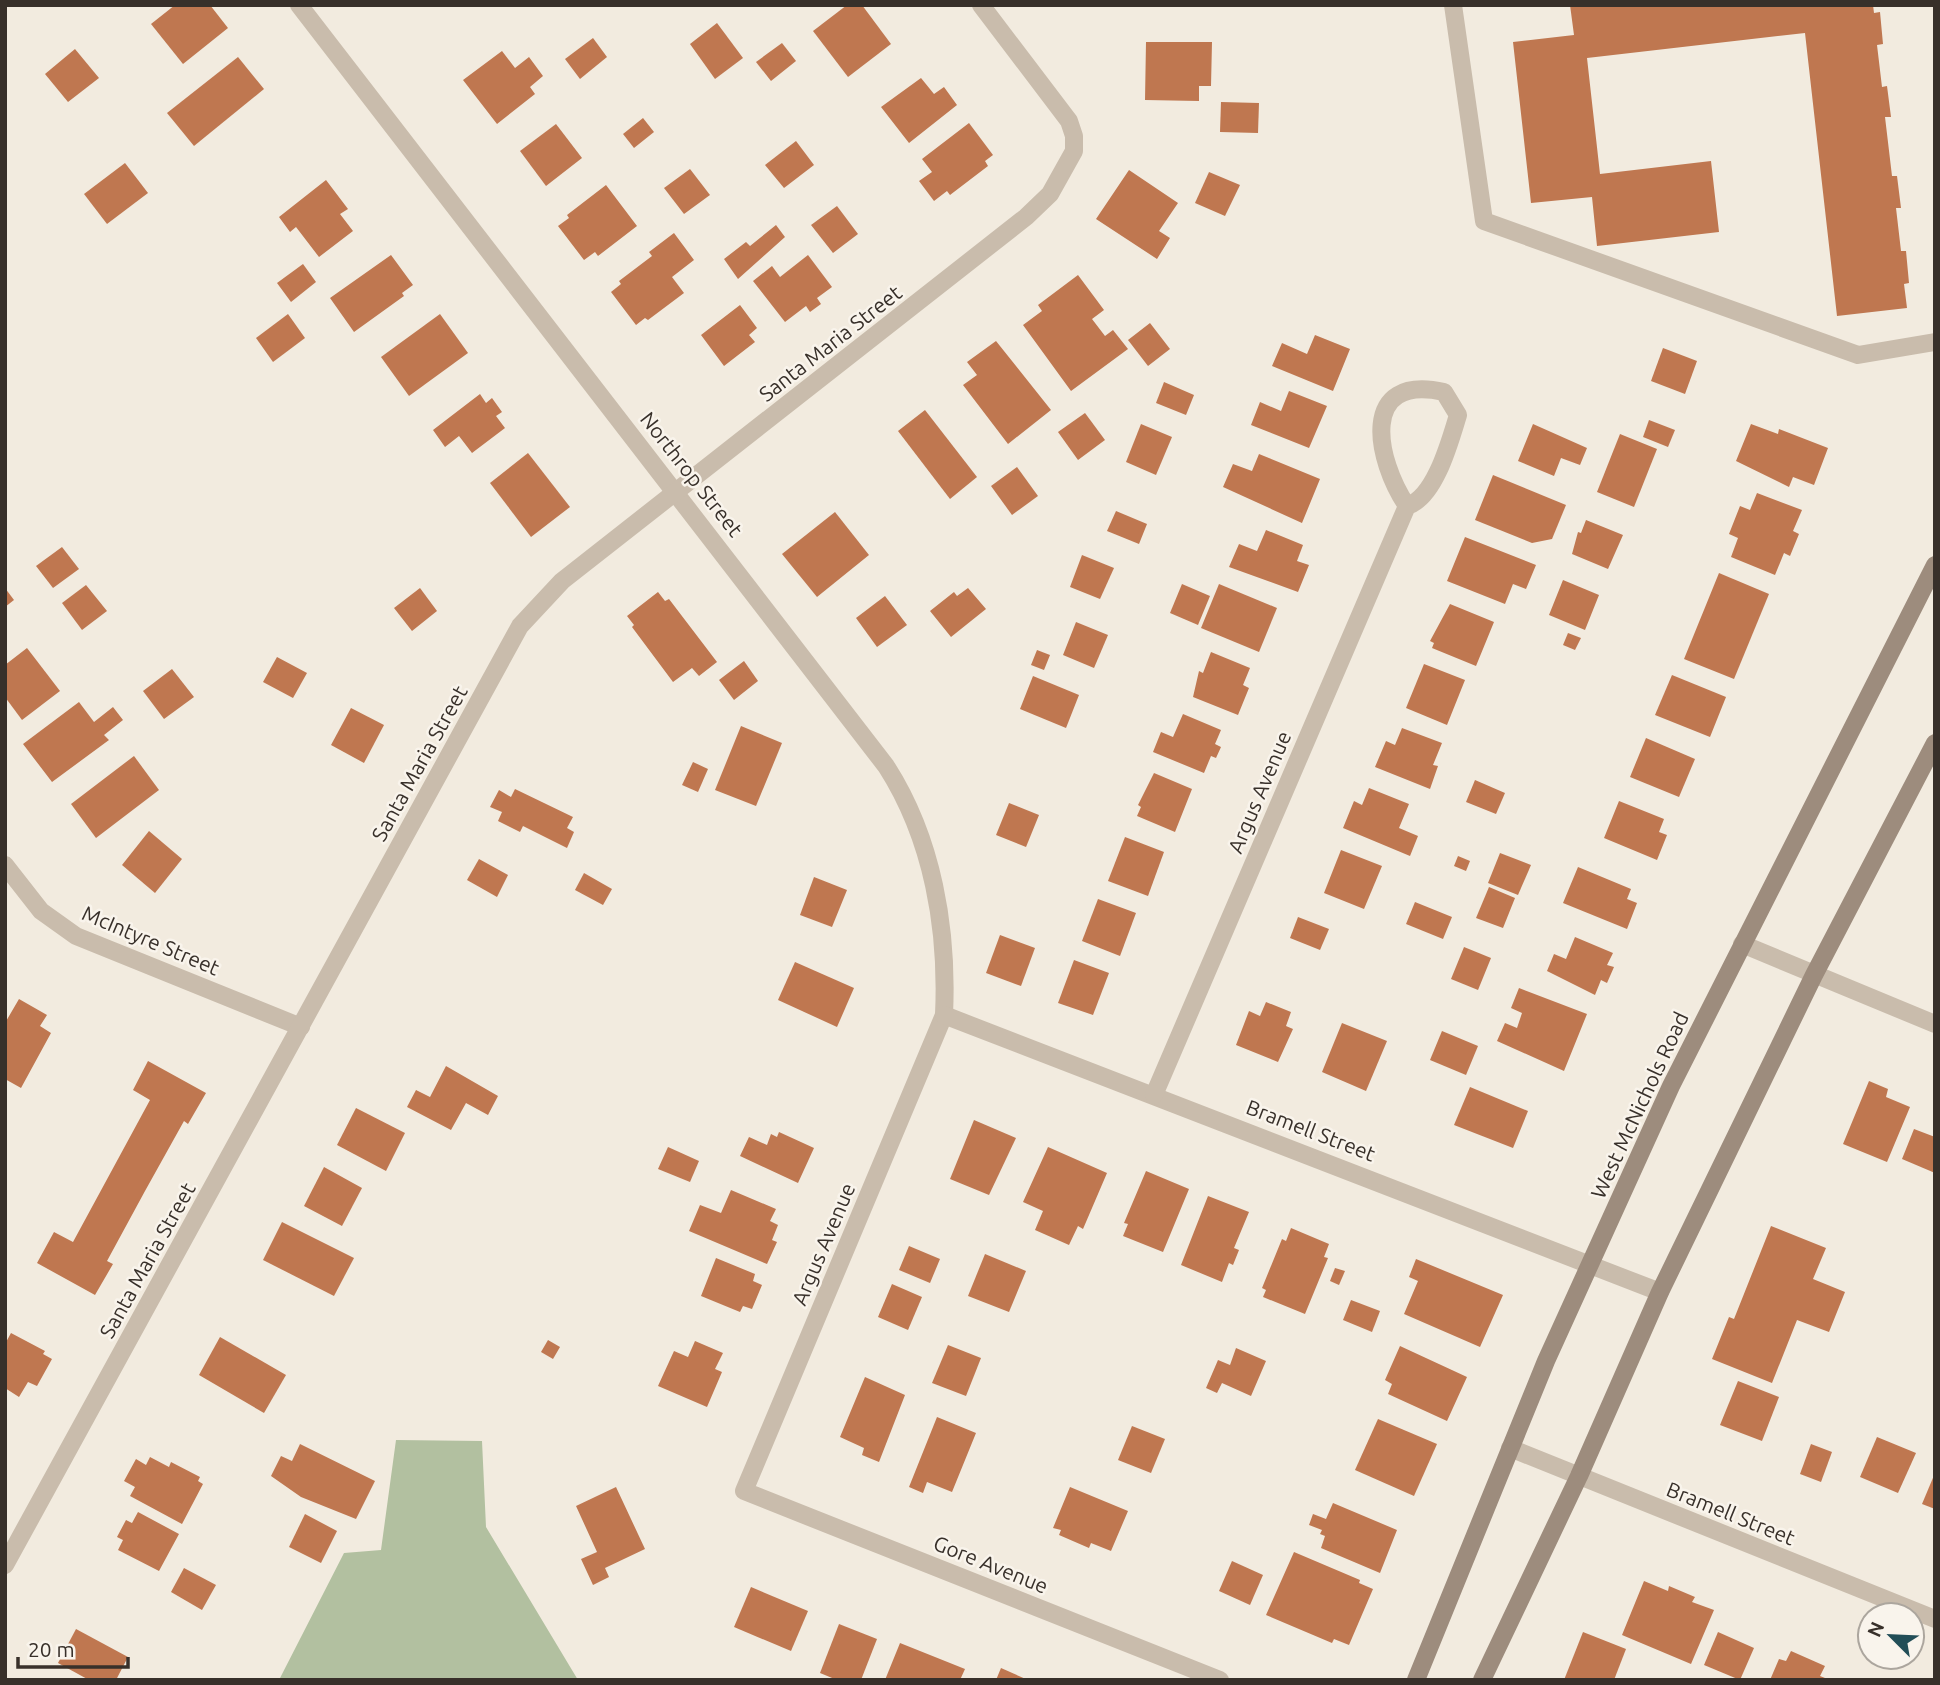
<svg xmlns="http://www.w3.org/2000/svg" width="1940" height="1685" viewBox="0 0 1940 1685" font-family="Ubuntu,sans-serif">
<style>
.green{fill:#b2c0a0}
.building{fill:#bf7750}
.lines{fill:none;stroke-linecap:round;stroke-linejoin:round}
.service{stroke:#c9bcac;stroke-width:18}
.minor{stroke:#c9bcac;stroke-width:18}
.secondary{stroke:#9d8c7d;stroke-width:18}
.labels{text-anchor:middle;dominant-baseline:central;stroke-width:5;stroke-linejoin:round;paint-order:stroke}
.street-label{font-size:21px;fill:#38302a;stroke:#f9f4ec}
</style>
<rect width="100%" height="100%" fill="#f2ebdf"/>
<polygon class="green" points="396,1440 482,1441 486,1527 578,1680 279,1680 344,1553 381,1550"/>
<g class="building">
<polygon points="175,5 210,5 228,28 183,64 151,24"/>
<polygon points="847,5 862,5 891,44 848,77 813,31"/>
<polygon points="1570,5 1873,5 1874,13 1880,12 1883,44 1877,45 1882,87 1887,86 1891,117 1885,117 1892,176 1897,176 1901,208 1896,208 1901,251 1906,251 1909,283 1904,284 1907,308 1837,316 1805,33 1587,58 1600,174 1711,161 1719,232 1597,246 1592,197 1531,203 1513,42 1574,35"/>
<polygon points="717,23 743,58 715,79 690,44"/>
<polygon points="593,38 607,57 580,79 565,59"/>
<polygon points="1146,42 1212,42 1211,86 1199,86 1199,101 1145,100"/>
<polygon points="782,43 796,61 771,81 756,62"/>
<polygon points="75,49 99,78 68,102 45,74"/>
<polygon points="502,51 515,68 529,57 543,76 530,87 535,94 497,124 463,80"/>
<polygon points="238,57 264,89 194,146 167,113"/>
<polygon points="921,78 934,94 944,87 957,105 909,143 881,107"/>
<polygon points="1221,102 1259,103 1258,133 1220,132"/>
<polygon points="643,118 654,132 634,148 623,134"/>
<polygon points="969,123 993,155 985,161 988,166 950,195 947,191 934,201 919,181 932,172 922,159"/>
<polygon points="556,124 582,158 546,186 520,151"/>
<polygon points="796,141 814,165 784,188 765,165"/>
<polygon points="125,163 148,193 107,224 84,194"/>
<polygon points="690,169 710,195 684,214 664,188"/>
<polygon points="1129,170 1178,203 1159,231 1170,238 1157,259 1096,219"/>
<polygon points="1209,172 1240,185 1225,216 1195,203"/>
<polygon points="326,180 348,209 340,214 353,231 319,257 296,227 290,232 279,217"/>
<polygon points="606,185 637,226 598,256 595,252 584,260 558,226 569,218 567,215"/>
<polygon points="837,206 858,234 833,253 811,225"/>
<polygon points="776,225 785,237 738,279 724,259 746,242 750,246"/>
<polygon points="674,233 694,260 672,277 684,293 648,320 645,318 636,325 611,292 621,284 619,281 652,256 649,252"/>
<polygon points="391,255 413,285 402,293 404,296 354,332 330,298"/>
<polygon points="808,255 832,287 817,298 821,304 810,312 806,306 785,322 753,281 772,266 780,277"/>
<polygon points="303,264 316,282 291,302 277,283"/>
<polygon points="1078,275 1104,310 1092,319 1105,336 1113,330 1128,349 1071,391 1023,325 1042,311 1038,305"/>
<polygon points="740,305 757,328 749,335 755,342 724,366 701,335"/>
<polygon points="288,314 305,338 273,362 256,338"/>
<polygon points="440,314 468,353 409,396 381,357"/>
<polygon points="1150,323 1170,349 1148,366 1128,340"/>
<polygon points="1315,335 1350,349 1333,391 1272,366 1282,343 1307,354"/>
<polygon points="996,341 1051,410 1008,444 963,385 977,375 967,362"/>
<polygon points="1663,348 1697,361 1685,394 1651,381"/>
<polygon points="1164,382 1194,395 1186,415 1156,403"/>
<polygon points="1289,391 1327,406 1309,448 1251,425 1260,402 1281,411"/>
<polygon points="480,394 486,403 492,398 502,412 496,416 505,428 472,453 459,436 445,447 433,430"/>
<polygon points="925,410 977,477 950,499 898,431"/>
<polygon points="1085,413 1105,440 1078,460 1058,432"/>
<polygon points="1649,420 1675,430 1668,447 1643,437"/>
<polygon points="1141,424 1172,437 1156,475 1126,462"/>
<polygon points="1533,424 1587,448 1580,465 1561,458 1554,476 1518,461"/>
<polygon points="1751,424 1778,434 1779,429 1828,448 1814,485 1793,477 1789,487 1736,461"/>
<polygon points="1620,434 1657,449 1634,507 1597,492"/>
<polygon points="528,453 570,507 531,537 490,483"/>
<polygon points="1259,454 1320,479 1302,523 1223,487 1233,464 1252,471"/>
<polygon points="1017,467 1038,496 1012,515 991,486"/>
<polygon points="1493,475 1566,505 1552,539 1532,543 1475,520"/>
<polygon points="1757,493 1802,510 1793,531 1799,534 1790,556 1784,553 1775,575 1731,557 1738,538 1729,534 1740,506 1750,510"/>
<polygon points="1116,511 1147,524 1139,544 1107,531"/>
<polygon points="835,512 869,555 817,597 782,554"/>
<polygon points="1586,520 1623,535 1608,569 1572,554 1578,532 1581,533"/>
<polygon points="1266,530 1303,545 1297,561 1309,565 1298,592 1229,567 1239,544 1257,551"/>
<polygon points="1465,537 1536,565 1526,589 1513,584 1505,604 1447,581"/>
<polygon points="62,547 79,569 53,588 36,566"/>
<polygon points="1082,555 1114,568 1100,599 1070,587"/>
<polygon points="1719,573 1769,594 1734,679 1684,659"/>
<polygon points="1563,580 1599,595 1585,630 1549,615"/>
<polygon points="1182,584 1210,596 1198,625 1170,613"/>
<polygon points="1219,584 1277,608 1259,652 1201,628"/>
<polygon points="86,585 107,611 82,630 62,603"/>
<polygon points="5,588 14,600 5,607"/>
<polygon points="420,588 437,611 412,631 394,608"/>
<polygon points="968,588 986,609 951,637 930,611 954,592 957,596"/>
<polygon points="658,592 665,601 669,599 717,662 699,676 692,668 673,682 632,627 634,625 627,616"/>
<polygon points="885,596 907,625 877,647 856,618"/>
<polygon points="1450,604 1494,622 1476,666 1432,648 1434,643 1430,641"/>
<polygon points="1076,622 1108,635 1094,668 1063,655"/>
<polygon points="1568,633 1581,638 1575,650 1563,645"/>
<polygon points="27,648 60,691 22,720 5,697 5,665"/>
<polygon points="1037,650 1050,655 1044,670 1031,665"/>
<polygon points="1211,652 1250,668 1243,685 1249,688 1238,715 1193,697 1199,671 1203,673"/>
<polygon points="277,657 307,673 293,698 263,682"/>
<polygon points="744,661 758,681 734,700 719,680"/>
<polygon points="1424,664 1465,680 1447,725 1406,708"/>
<polygon points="172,669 194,697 164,719 143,691"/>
<polygon points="1672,675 1726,697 1710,737 1655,715"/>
<polygon points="1033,676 1079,695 1066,728 1020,709"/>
<polygon points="79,702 94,722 113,707 123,720 104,735 109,740 52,782 23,744"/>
<polygon points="351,708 384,725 364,763 331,745"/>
<polygon points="1183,714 1221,730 1215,744 1221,747 1216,758 1211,756 1204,773 1153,752 1161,732 1173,737"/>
<polygon points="741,726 782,743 756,806 715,790"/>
<polygon points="1402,728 1442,743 1433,765 1438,766 1430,789 1375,767 1386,741 1395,745"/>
<polygon points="1646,738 1695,759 1679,797 1630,777"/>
<polygon points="134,756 159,790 96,838 71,804"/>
<polygon points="693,762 708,769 698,792 682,785"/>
<polygon points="1154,773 1192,789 1175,832 1137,816 1141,807 1138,805"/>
<polygon points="1475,780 1505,793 1496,814 1466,802"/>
<polygon points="1369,788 1409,804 1399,828 1418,836 1410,856 1343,828 1354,801 1362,805"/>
<polygon points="515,789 573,817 567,828 574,832 567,848 523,826 520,832 498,821 502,812 490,807 499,790 511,797"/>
<polygon points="1619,801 1664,819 1659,832 1667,835 1657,860 1604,838"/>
<polygon points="1009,803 1039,815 1026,847 996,835"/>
<polygon points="149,831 182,859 155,893 122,865"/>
<polygon points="1125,837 1164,852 1148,896 1108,881"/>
<polygon points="1341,850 1382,866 1364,909 1324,893"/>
<polygon points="1500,853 1531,865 1518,895 1488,883"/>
<polygon points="1458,856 1470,861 1466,871 1454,866"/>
<polygon points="479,859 508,875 497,897 467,880"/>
<polygon points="1578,867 1631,889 1627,899 1637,903 1627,929 1563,903"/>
<polygon points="584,873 612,889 603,905 575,890"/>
<polygon points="814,877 847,890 832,927 800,915"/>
<polygon points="1489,887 1515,898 1503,928 1476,918"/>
<polygon points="1098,899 1136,913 1120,956 1082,941"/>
<polygon points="1415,902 1452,917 1443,939 1406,924"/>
<polygon points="1298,917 1329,929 1320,950 1290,938"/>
<polygon points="1000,935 1035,948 1021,986 986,973"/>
<polygon points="1575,937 1613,953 1607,965 1614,967 1607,983 1601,980 1595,995 1547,971 1554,954 1566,959"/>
<polygon points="1464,947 1491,958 1478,990 1451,979"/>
<polygon points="1074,960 1109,973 1093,1015 1058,1003"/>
<polygon points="795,962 854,988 837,1027 778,1000"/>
<polygon points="1519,988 1587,1014 1564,1071 1497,1041 1505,1023 1517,1028 1522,1013 1511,1008"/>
<polygon points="19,999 47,1015 40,1026 51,1033 21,1088 5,1079 5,1023"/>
<polygon points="1266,1002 1291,1012 1286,1026 1293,1029 1278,1062 1236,1045 1249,1011 1260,1016"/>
<polygon points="1342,1023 1387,1041 1366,1091 1322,1072"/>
<polygon points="1442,1031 1478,1046 1466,1075 1430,1060"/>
<polygon points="148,1061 206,1093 188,1124 184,1121 145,1191 107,1261 113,1264 95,1295 37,1263 54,1232 73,1242 150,1100 133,1090"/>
<polygon points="446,1066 498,1096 488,1115 466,1103 451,1130 407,1107 416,1090 430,1097"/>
<polygon points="1869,1081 1888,1089 1886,1097 1910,1107 1887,1162 1843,1144"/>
<polygon points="1470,1087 1528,1111 1513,1148 1454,1125"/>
<polygon points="356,1108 405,1133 386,1171 337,1145"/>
<polygon points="974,1120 1016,1138 989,1195 950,1179"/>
<polygon points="1914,1129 1935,1137 1935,1173 1902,1159"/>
<polygon points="779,1132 814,1148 798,1183 740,1156 749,1137 767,1145 771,1134 777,1137"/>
<polygon points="668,1147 699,1161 690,1182 658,1169"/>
<polygon points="1048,1147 1107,1173 1083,1229 1078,1226 1069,1245 1035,1230 1043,1211 1023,1202"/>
<polygon points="324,1167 362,1188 342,1226 304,1206"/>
<polygon points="1146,1171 1189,1189 1163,1252 1123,1236 1128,1224 1124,1223"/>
<polygon points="731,1190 776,1209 770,1221 778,1225 772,1240 777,1242 767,1264 689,1231 700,1205 721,1213"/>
<polygon points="1208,1196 1249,1212 1234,1248 1239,1250 1233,1265 1229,1263 1222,1282 1181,1265"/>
<polygon points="282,1222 354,1258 334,1296 263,1260"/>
<polygon points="1771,1226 1826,1248 1813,1279 1845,1292 1829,1332 1797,1320 1772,1383 1712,1359 1729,1317 1734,1319"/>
<polygon points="1291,1228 1329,1244 1324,1257 1328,1258 1305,1314 1263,1297 1266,1290 1262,1288 1282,1239 1286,1241"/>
<polygon points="909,1246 940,1259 930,1283 899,1270"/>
<polygon points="985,1254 1026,1271 1009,1312 968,1296"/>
<polygon points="716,1258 755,1274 753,1281 762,1285 752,1309 743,1306 740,1312 701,1296"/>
<polygon points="1416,1259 1503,1295 1480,1347 1404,1314 1418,1281 1409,1277"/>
<polygon points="1335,1268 1345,1271 1339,1285 1330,1281"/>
<polygon points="892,1284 922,1297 908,1330 878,1317"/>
<polygon points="1351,1300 1380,1311 1372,1332 1343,1320"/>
<polygon points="11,1333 45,1351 43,1354 52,1359 37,1386 28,1382 19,1397 5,1388 5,1344"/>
<polygon points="220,1337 286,1375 264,1413 199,1375"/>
<polygon points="548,1340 560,1347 553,1359 541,1352"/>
<polygon points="695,1341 723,1353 715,1369 722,1372 707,1407 658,1386 674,1351 688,1357"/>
<polygon points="948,1345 981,1358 966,1396 932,1383"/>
<polygon points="1400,1346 1467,1377 1447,1421 1388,1394 1392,1384 1385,1380"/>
<polygon points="1236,1348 1266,1361 1251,1396 1222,1383 1217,1393 1206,1388 1218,1360 1230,1365"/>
<polygon points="865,1377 905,1395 879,1462 862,1455 864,1448 840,1437"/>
<polygon points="1738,1381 1779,1397 1762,1441 1720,1425"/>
<polygon points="937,1417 976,1433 952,1492 927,1482 923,1493 909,1487"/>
<polygon points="1378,1419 1437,1444 1414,1496 1355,1470"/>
<polygon points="1132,1426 1165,1439 1151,1473 1118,1460"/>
<polygon points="1877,1437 1916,1453 1898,1493 1860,1477"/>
<polygon points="300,1444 375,1481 356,1519 301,1497 271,1476 281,1456 292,1461"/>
<polygon points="1811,1444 1832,1452 1821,1482 1800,1474"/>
<polygon points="150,1457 169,1467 171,1462 200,1477 198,1481 203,1484 182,1524 130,1496 135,1487 124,1481 136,1459 146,1465"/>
<polygon points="1935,1473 1935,1509 1922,1504"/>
<polygon points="616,1487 645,1549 605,1568 609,1577 593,1585 581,1559 597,1552 576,1506"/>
<polygon points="1070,1487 1128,1511 1111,1551 1091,1543 1089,1548 1059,1535 1061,1530 1053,1528"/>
<polygon points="1333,1503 1397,1530 1380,1573 1321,1548 1325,1536 1320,1534 1322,1530 1309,1525 1313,1514 1326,1519"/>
<polygon points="138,1512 179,1534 159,1571 118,1550 123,1540 117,1537 126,1520 132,1523"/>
<polygon points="305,1514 337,1531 321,1563 289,1547"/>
<polygon points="1294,1552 1360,1580 1359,1583 1373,1589 1349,1645 1334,1639 1332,1643 1266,1615"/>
<polygon points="1232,1561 1263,1575 1250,1605 1219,1591"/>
<polygon points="184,1568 216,1585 202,1610 171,1592"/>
<polygon points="1644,1581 1668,1591 1669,1586 1695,1597 1692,1602 1714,1610 1691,1664 1622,1635"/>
<polygon points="751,1587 808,1611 791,1651 734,1627"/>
<polygon points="839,1624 877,1639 861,1680 837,1680 820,1673"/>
<polygon points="76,1629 128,1657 116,1680 89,1680 58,1663"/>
<polygon points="1583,1632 1626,1649 1614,1680 1564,1680"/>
<polygon points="1718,1632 1754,1648 1740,1680 1704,1665"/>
<polygon points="900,1643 965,1669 960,1680 885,1680"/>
<polygon points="1791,1651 1825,1666 1820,1676 1830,1680 1770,1680 1779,1659 1786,1661"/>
<polygon points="1001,1668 1028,1680 996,1680"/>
</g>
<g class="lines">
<polyline class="service" points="1453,5 1484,221 1858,355 1935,342"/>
<g class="minor">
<path d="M299,5L886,766C933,839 948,929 944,1015L744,1491L1220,1680"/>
<polyline points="5,865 41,911 76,936 301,1027"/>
<polyline points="1742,944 1935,1024"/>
<polyline points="944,1015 1660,1292"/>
<path d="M1154,1095L1407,506C1435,498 1450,441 1458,415L1444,392C1358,373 1376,460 1407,506"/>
<polyline points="1510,1448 1935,1619"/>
<polyline points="5,1565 520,626 562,581 1026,217 1050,194 1074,151 1074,136 1069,121 981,5"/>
</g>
<g class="secondary">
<polyline points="1416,1680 1546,1361 1671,1086 1935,565"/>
<polyline points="1482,1680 1579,1476 1660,1292 1814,975 1935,743"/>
</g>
</g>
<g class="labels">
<g class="street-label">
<text transform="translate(830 343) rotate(-38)">Santa Maria Street</text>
<text transform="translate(692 474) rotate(52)">Northrop Street</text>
<text transform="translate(419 763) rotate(-61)">Santa Maria Street</text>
<text transform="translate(1259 792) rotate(-67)">Argus Avenue</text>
<text transform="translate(151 940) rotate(23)">McIntyre Street</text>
<text transform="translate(1639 1105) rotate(-65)">West McNichols Road</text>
<text transform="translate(1311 1130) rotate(21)">Bramell Street</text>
<text transform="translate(823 1244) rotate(-67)">Argus Avenue</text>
<text transform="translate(147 1260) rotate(-61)">Santa Maria Street</text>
<text transform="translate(1731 1513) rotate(22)">Bramell Street</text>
<text transform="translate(991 1564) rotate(22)">Gore Avenue</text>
</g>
</g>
<rect width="1940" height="1685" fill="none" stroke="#38302a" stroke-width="14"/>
<g transform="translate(1891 1636) rotate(294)"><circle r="33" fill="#f9f4ec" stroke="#aca69e" stroke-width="2"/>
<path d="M0-5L12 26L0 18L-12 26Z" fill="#224e57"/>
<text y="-10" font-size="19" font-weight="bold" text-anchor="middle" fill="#38302a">N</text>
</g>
<path d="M18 1657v10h110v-10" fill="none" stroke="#38302a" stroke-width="3.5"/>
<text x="28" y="1657" font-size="21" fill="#38302a" stroke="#f9f4ec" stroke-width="5" paint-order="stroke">20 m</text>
</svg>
